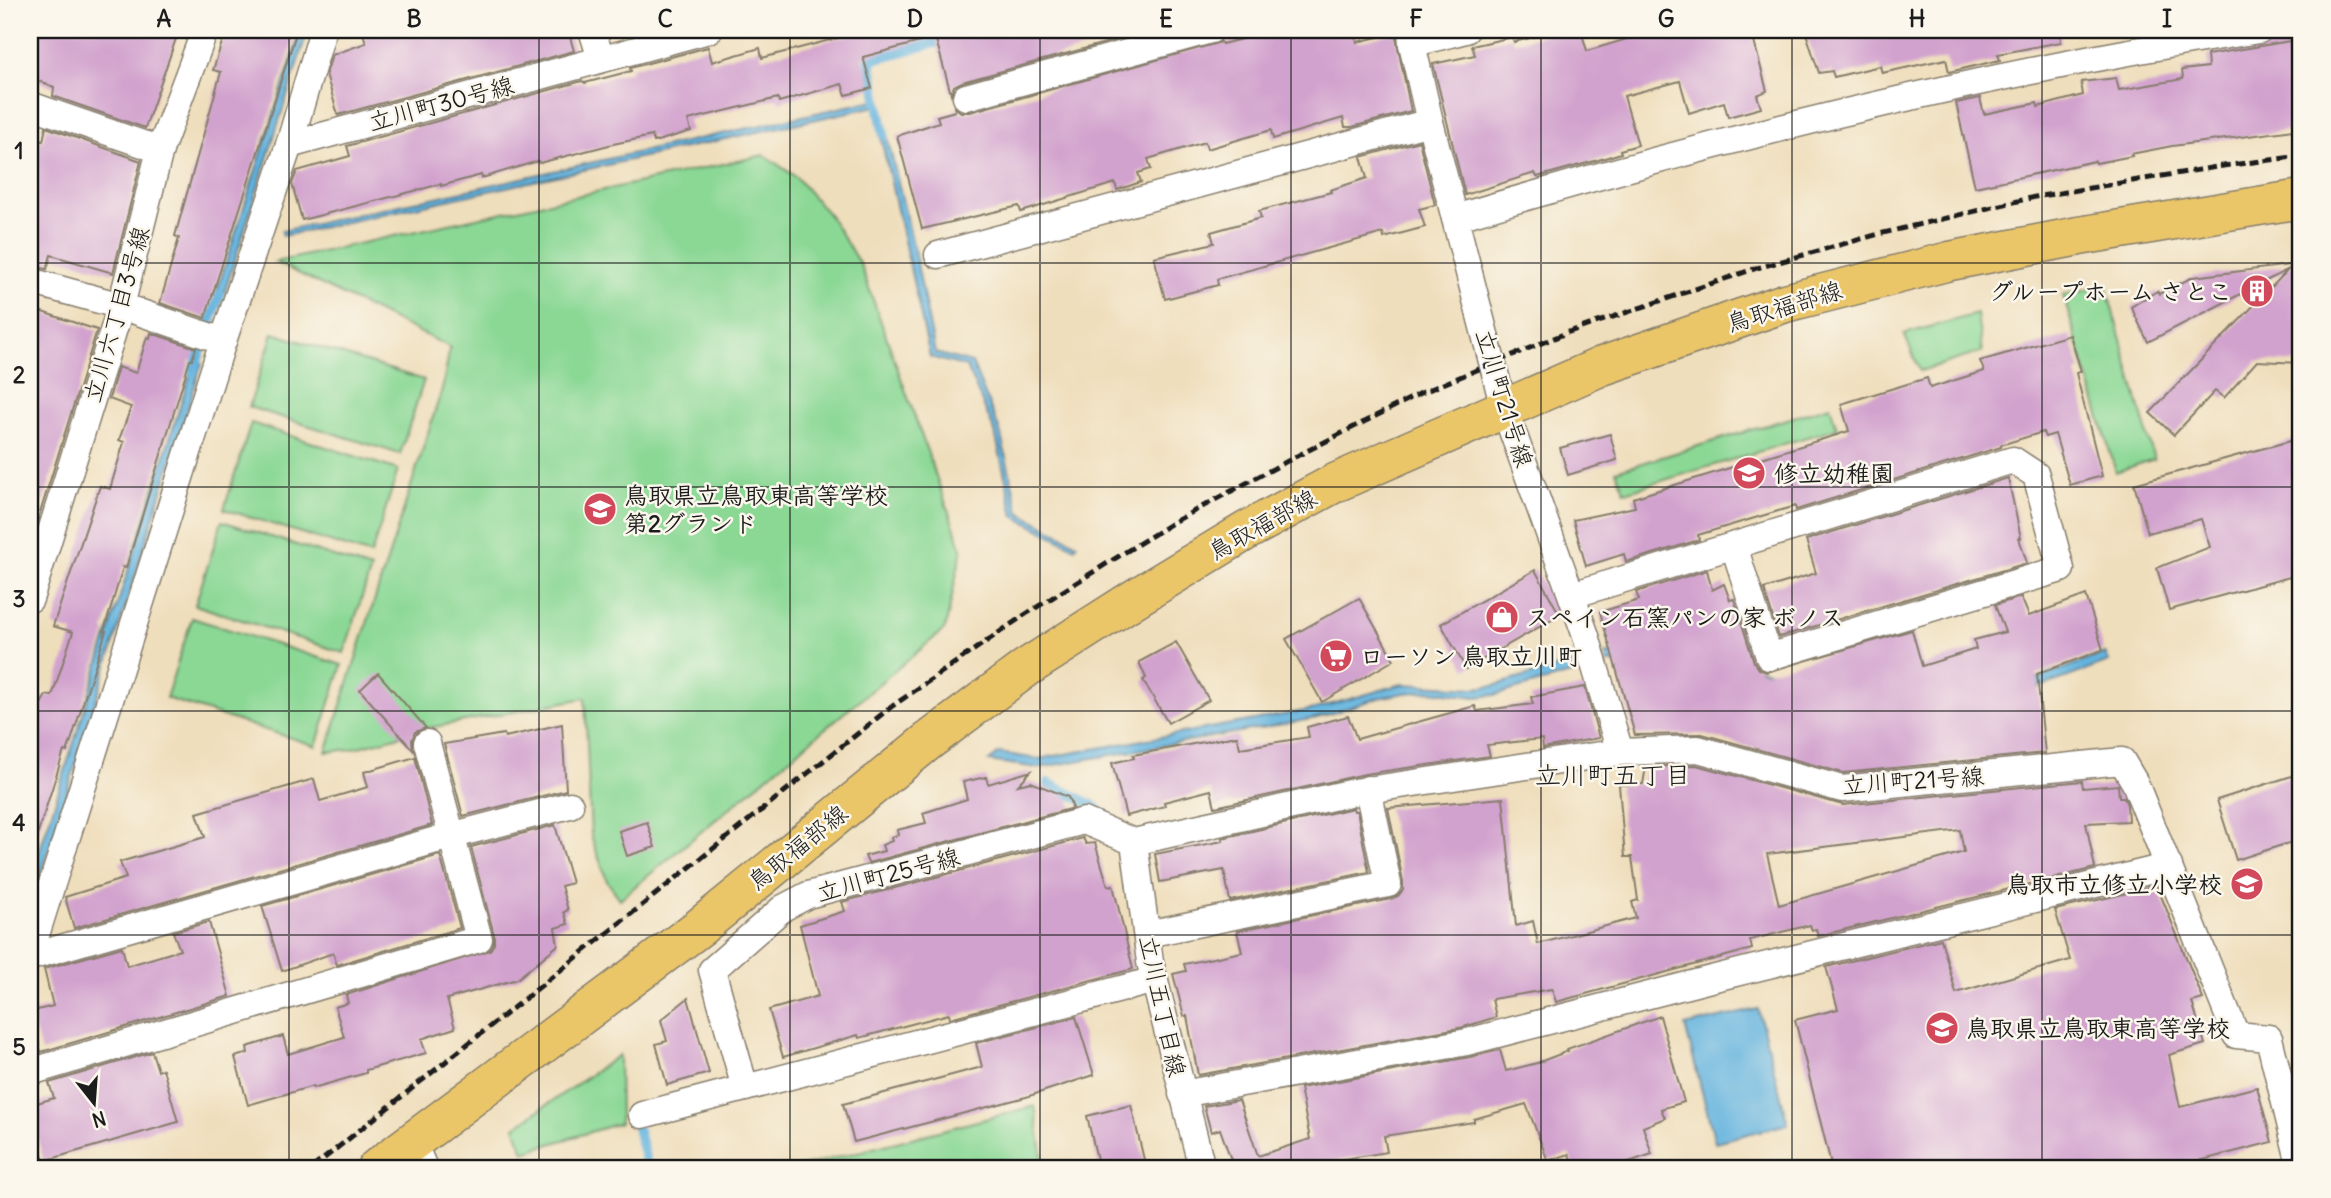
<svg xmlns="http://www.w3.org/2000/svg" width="2331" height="1198" viewBox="0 0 2331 1198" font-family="Delius,'Klee One',sans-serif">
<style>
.green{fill:#8bd895;stroke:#547a58;stroke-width:2}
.water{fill:#63b3de;stroke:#40687d;stroke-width:2}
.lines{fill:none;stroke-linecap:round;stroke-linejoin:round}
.stream{stroke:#63b3de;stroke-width:10}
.building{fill:#d2a2ce;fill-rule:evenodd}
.minor-casing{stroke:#867d6c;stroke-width:29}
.primary-casing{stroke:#867d6c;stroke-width:41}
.minor{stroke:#fff;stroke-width:26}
.primary{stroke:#ebc669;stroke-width:38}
.rail{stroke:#1c1c1c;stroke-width:5;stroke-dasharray:10 5;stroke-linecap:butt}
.grid{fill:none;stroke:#1c1c1c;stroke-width:2;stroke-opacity:0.55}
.labels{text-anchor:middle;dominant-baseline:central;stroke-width:5;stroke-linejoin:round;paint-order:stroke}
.street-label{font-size:24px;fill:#1c1c1c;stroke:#fbf7ec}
.poi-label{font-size:24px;font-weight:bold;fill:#1c1c1c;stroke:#fbf7ec;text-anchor:start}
.neighbourhood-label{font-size:26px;fill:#1c1c1c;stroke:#fbf7ec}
.neatline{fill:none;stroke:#1c1c1c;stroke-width:2.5}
.grid-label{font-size:23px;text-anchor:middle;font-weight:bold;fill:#1c1c1c}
</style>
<rect width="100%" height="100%" fill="#fbf7ec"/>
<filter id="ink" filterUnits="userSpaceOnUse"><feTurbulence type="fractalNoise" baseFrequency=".0143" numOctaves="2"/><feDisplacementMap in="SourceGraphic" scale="14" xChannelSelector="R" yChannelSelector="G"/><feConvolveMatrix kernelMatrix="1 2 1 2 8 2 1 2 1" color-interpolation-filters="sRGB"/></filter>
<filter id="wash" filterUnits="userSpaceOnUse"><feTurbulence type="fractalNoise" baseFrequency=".00686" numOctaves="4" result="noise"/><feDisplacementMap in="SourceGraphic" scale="28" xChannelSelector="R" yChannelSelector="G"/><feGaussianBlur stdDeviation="1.57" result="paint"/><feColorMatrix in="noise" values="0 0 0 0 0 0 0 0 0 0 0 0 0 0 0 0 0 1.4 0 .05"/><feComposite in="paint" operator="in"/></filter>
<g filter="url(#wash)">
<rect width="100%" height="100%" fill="#efdebc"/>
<g class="green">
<polygon points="764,155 796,177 829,215 861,266 962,549 945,629 620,899 607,881 591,836 585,698 429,728 352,749 326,752 443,386 450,347 275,262"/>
<polygon points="2106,286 2154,459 2116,472 2063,295"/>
<polygon points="1977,314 1982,352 1920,371 1904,334"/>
<polygon points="273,333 424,380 400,454 249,407"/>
<polygon points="1830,406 1837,428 1625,492 1616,471"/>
<polygon points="251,423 398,470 371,555 224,509"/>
<polygon points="222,521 371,569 344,653 195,605"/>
<polygon points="192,618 342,665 316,746 166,698"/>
<polygon points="619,1055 620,1123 524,1152 515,1127"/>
<polygon points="1035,1106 1044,1168 796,1168"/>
</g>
<g class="water">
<polygon points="301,30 308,30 220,307 212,306"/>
<polygon points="875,100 876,106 283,236 282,231"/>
<polygon points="881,125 885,128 914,249 935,353 972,363 1000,431 1019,512 1077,544 1075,548 1014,516 995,432 967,367 930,357 879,129"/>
<polygon points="194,362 202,363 30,910 30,881"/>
<polygon points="2105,653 2109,662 1973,712 1657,664 1607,663 1605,654 1650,654 1757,668 1789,677 1965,706"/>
<polygon points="1586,659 1589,669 1495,695 1476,697 1430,691 1405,693 1378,698 1317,718 1038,768 989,761 999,753 1038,759 1315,709 1402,684 1475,688 1493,686"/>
<polygon points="1758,1009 1788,1124 1715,1142 1685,1026"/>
</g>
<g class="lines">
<g class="stream">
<polyline points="884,135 870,60 947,40"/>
<polyline points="193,373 220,294"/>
<polyline points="1048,783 1092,805 1117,824"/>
<polyline points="637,1128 648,1168"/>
</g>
</g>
<g id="blocks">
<g class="building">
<polygon points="33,30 179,30 145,128 53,96 54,87 30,78 30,40"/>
<polygon points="226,30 297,30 205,318 160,303 179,238 175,236 221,72 213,70"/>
<polygon points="362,30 568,30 574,51 338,115 326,74 332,55 366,43"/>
<polygon points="868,30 1113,30 1116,40 962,82 954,86 951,94 935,36 935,38 863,57 872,88 846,95 842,84 779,102 778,98 688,120 691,131 654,142 652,136 613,144 539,163 538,161 482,178 481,175 441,186 441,184 302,220 292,184 297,171 350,156 347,146 582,81 585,83 631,71 630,68 708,47 712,62 760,48 762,58"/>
<polygon points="1277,30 1353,30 1357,42 1395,33 1411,111 1352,127 1345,127 1343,118 1273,139 1271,130 1207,149 1205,142 1148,159 1151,169 1138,173 1141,182 1117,190 1115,183 1021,212 1019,206 922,229 897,136 939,122 937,116 955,111 954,107 961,112 970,112 1221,42 1222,44"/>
<polygon points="1562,30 1581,30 1587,51 1657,30 1751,30 1767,91 1757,95 1761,108 1728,117 1724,102 1689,113 1680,81 1624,96 1638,145 1620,150 1621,153 1598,160 1537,177 1535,173 1465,195 1433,64 1475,55 1472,46 1512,37 1514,42"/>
<polygon points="1805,30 2060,30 2061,42 1998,54 2000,60 1949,72 1946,59 1882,73 1880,66 1834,77 1832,71 1819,73"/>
<polygon points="2290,41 2301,129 2172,146 2131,154 2132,156 2096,163 2095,161 1975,187 1956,103 1980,98 1984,114 2037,103 2038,107 2083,95 2081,82 2116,78 2119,90 2183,79 2182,70 2208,67 2207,55"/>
<polygon points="46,127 141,161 113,273 51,255 47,269 30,266 30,168 38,140 43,141"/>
<polygon points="1419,141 1435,205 1419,209 1425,227 1384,238 1383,233 1217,279 1218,285 1165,299 1154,257 1214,243 1211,232 1261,218 1259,211 1331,192 1330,190 1367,178 1361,157"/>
<polygon points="2301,257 2301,363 2257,361 2224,398 2215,391 2174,435 2150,413 2289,269 2148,342 2131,307 2157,291 2159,294 2193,277 2290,265 2291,267"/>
<polygon points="39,311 97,330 35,529 30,528 30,389 38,356 30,353 30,341"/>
<polygon points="151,333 196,348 192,360 190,360 126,568 123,567 104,631 106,631 71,741 67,752 64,751 35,842 30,841 30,702 41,704 46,695 52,696 73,632 53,626 100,486 110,489 124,442 119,440 131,407 109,399 118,367 136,373 147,337 150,338"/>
<polygon points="2070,335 2081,371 2076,373 2102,476 2070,485 2055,434 2045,437 2043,432 2001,445 2001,447 1796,510 1795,506 1698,535 1699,540 1626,562 1624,554 1586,566 1573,520 1635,507 1633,498 1849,431 1841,404 1927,378 1930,388 1984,371 1980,361"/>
<polygon points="1610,434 1617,460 1568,475 1560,448"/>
<polygon points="2301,438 2301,574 2169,610 2157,568 2210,547 2201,519 2148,533 2134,484"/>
<polygon points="2008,478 2021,538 2019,538 2027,563 1779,637 1764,589 1816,573 1806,540"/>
<polygon points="1535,570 1560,615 1466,669 1441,624"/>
<polygon points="1707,570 1712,590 1724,584 1730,600 1734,599 1754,662 1759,669 1766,672 1912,630 1922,666 1976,649 1974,640 2005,632 1995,605 2021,597 2029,616 2086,595 2103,650 2037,674 2045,753 1843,773 1702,734 1635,735 1600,612 1639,600 1636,592"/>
<polygon points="1359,598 1394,660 1322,702 1286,639"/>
<polygon points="1176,642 1209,700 1168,723 1143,680 1146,678 1139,662"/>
<polygon points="378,673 426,728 415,732 412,740 413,750 360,690"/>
<polygon points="1585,687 1599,738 1543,748 1542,739 1487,745 1490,756 1365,774 1215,807 1211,790 1164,802 1165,806 1126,816 1112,763 1134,758 1133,755 1237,736 1240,748 1309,737 1307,727 1348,716 1357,739 1475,706 1477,711 1533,704 1531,697"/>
<polygon points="562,724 566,790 463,816 444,744 504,734 505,737"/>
<polygon points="415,757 432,825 74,928 65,897 126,878 120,862 205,837 197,813 314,779 320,801 368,787 364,772"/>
<path d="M1696,765L1843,805L2082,781L2083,788L2118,785L2119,797H2124L2127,805L2128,821L2086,823L2095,868L1818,936L1816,929L1812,930L1810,925L1750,940L1752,949L1556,1002L1552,989L1492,999L1496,1017L1464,1027L1198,1075L1187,1016H1184L1173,974L1186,971L1184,964L1242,952L1237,931L1391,899L1398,896L1403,890V881L1388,808L1503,798L1516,926L1533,921L1538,944L1636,918L1632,902L1638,900L1632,857H1625L1619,785L1643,784L1646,767ZM1960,830L1964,852L1779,905L1767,854Z"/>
<polygon points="1031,771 1018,785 1031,782 1068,797 1073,808 868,863 865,856 884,851 882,845 892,841 891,837 898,835 897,830 926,823 923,813 967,799 963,782 986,777 988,784"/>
<polygon points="2301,773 2301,839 2236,860 2217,800"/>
<polygon points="1353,808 1354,811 1357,811 1369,872 1230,901 1224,870 1160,882 1155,854 1223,841 1222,838"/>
<polygon points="647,822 655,847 627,856 619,831"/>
<polygon points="555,825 572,883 561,886 568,910 564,912 568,924 555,928 558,945 517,979 447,999 455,1028 421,1039 426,1053 366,1070 366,1073 313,1088 313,1086 248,1105 235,1057 248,1053 247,1047 283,1036 288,1054 344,1037 335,1007 348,1003 346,995 490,950 494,944 494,935 471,847"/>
<polygon points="1083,838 1086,844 1095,843 1108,886 1113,885 1133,969 950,1018 949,1014 859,1038 858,1035 783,1057 769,1010 818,996 800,925 845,911 842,902"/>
<polygon points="440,855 460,928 337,965 333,953 282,971 262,906"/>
<polygon points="2157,886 2203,999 2192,1002 2205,1044 2169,1055 2180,1107 2257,1087 2272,1142 2172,1168 1832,1168 1795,1020 1838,1009 1826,967 1941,939 1956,993 2070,960 2055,910"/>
<polygon points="209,922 230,996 41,1052 30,1012 53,1006 44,969 122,947 127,966 180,950 173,932"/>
<polygon points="688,998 709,1073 667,1085 656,1044 667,1041 661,1020"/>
<polygon points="1660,1016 1684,1102 1661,1109 1665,1118 1643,1127 1652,1154 1611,1168 1574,1168 1569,1154 1548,1161 1526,1104 1474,1119 1474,1122 1384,1136 1387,1152 1290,1168 1234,1168 1220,1129 1211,1132 1204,1106 1239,1100 1258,1156 1310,1139 1300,1088 1470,1057 1500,1050 1506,1071 1537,1063 1568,1051 1567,1049"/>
<polygon points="1076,1017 1094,1075 1026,1097 854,1142 843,1104 982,1067 976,1043"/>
<polygon points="152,1052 158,1071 163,1069 178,1122 44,1161 30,1114 30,1105 54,1098 49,1083"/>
<polygon points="1131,1105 1146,1168 1099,1168 1087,1116"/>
</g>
</g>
</g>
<g filter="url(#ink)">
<use href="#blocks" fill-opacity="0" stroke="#867d6c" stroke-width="2"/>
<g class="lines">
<defs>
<g id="minor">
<polyline points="323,30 289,145 709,30"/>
<polyline points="592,30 601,59"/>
<polyline points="1411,30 1412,44 1430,122 1504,408 1586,636 1620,752 1698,749 1842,789 2122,761 2135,783 2236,1035 2269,1038 2301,1168"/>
<polyline points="1412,44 1466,30"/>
<polyline points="966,97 1211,30"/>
<polyline points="30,105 160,150"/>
<path d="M1455,218C1718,139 1987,72 2259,30"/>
<polyline points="938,255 1430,122"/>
<polyline points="30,281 121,306 223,341 289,145"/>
<polyline points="1572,595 2013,460 2036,475 2061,569 1769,657 1734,546"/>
<polyline points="30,599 121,306 160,150 205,30"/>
<polyline points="1134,842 1150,962 1202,1168"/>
<polyline points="1147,934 1388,884 1368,789"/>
<polyline points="30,954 223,341"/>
<polyline points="30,957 450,836 570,805"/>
<polyline points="1155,980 745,1088 712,970 783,908 808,895 1084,821 1134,842 1354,792 1620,752"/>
<polyline points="30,1072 479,939 427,743"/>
<polyline points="1182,1094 1467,1042 1707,980 2169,866"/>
<polyline points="642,1115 745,1088"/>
<polyline points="412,1140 424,1168"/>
</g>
<polyline id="primary" points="377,1168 700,927 927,742 1026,668 1137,597 1246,531 1335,483 1602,366 1785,303 1950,261 2079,236 2301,199"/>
</defs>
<use href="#minor" class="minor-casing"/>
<use href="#primary" class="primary-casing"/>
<use href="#minor" class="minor"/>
<use href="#primary" class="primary"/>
<polyline class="rail" points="312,1168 891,707 1026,614 1172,523 1293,458 1421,393 1566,333 1757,268 1879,234 2035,197 2223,166 2301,156"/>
</g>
</g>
<path class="grid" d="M289,30V1168M539,30V1168M790,30V1168M1040,30V1168M1291,30V1168M1541,30V1168M1792,30V1168M2042,30V1168M30,263H2301M30,487H2301M30,711H2301M30,935H2301"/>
<defs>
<symbol id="building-disc" viewBox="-11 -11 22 22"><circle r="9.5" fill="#d1495b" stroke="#fbf7ec"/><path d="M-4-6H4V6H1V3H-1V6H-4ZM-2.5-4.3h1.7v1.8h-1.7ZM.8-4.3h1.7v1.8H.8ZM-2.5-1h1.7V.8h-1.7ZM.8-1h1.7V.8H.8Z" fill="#fff"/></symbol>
<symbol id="school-disc" viewBox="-11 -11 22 22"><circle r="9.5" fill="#d1495b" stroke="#fbf7ec"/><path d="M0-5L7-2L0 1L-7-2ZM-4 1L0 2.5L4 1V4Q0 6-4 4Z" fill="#fff"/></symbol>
<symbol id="shop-disc" viewBox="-11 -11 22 22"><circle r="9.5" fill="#d1495b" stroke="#fbf7ec"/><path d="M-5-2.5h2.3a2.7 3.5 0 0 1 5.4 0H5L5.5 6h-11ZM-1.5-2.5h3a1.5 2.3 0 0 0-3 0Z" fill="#fff"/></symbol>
<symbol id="supermarket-disc" viewBox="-11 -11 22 22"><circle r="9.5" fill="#d1495b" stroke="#fbf7ec"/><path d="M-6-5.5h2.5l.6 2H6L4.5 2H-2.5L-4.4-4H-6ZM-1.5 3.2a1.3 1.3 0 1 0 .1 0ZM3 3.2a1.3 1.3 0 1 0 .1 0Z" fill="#fff"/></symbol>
</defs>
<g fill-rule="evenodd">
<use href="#building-disc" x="2238" y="272" width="38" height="38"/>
<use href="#school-disc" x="1730" y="454" width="38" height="38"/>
<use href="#school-disc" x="581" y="490" width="38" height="38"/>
<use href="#shop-disc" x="1483" y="598" width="38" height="38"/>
<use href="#supermarket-disc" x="1317" y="637" width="38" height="38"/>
<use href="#school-disc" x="2228" y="865" width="38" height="38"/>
<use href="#school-disc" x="1923" y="1009" width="38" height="38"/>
</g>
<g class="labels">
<g class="street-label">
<text transform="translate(441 103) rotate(-15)">立川町30号線</text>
<text transform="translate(1784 306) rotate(-17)">鳥取福部線</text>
<text transform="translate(116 314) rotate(-74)">立川六丁目3号線</text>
<text transform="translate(1505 398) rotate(73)">立川町21号線</text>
<text transform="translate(1262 524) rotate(-29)">鳥取福部線</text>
<text transform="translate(1913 780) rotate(-4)">立川町21号線</text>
<text transform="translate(797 847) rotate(-39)">鳥取福部線</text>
<text transform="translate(888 874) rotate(-15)">立川町25号線</text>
<text transform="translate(1163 1006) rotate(78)">立川五丁目線</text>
</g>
<g class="poi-label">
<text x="2232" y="291" text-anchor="end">グループホーム さとこ</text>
<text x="1774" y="473">修立幼稚園</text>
<text x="624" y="495">鳥取県立鳥取東高等学校<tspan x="624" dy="28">第2グランド</tspan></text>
<text x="1526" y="617">スペイン石窯パンの家 ボノス</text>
<text x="1360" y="656">ローソン 鳥取立川町</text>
<text x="2222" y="884" text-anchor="end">鳥取市立修立小学校</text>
<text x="1966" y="1028">鳥取県立鳥取東高等学校</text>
</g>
<g class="neighbourhood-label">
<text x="1613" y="774">立川町五丁目</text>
</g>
</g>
<rect width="2331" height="1198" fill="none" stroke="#fbf7ec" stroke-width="77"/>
<g transform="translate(94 1103) rotate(163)" stroke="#fbf7ec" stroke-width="5" paint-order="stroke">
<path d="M0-5L12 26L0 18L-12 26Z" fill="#1c1c1c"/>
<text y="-10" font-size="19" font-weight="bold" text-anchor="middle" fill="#1c1c1c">N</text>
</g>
<rect x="38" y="38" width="2254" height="1122" class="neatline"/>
<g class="grid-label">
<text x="164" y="27">A</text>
<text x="414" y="27">B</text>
<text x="665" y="27">C</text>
<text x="915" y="27">D</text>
<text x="1166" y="27">E</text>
<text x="1416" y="27">F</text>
<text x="1666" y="27">G</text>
<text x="1917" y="27">H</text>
<text x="2167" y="27">I</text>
<text x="19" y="159">1</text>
<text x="19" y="383">2</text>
<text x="19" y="607">3</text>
<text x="19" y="831">4</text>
<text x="19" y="1055">5</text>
</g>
</svg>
